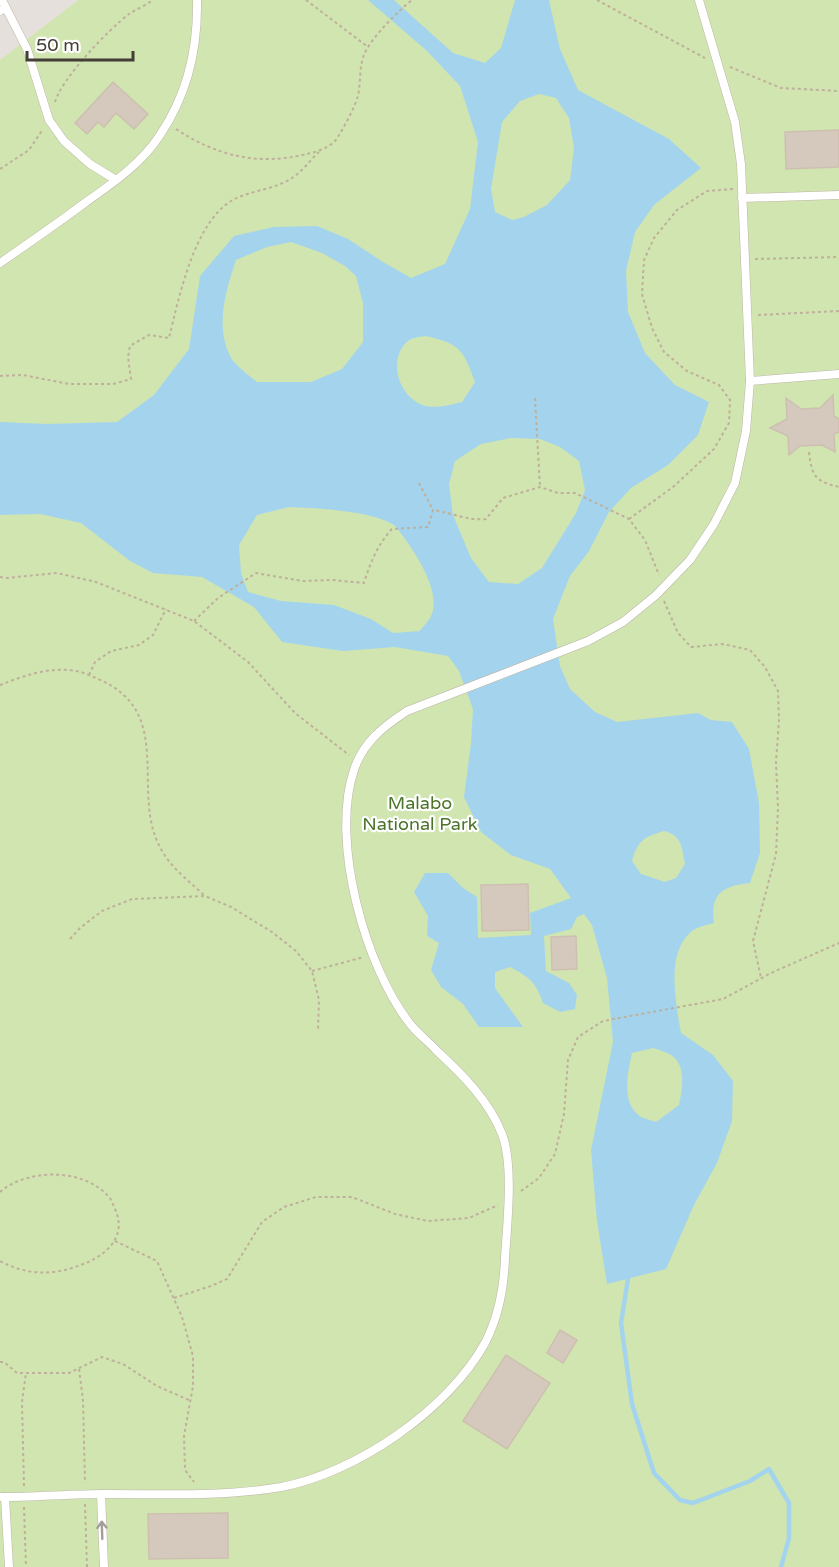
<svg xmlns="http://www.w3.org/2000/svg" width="839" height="1567" viewBox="0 0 839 1567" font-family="'Varela Round',sans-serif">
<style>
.industrial{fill:#e5e0db}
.green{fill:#d1e5b0}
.water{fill:#a4d4ed;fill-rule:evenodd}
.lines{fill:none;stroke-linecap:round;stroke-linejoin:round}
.stream{stroke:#a4d4ed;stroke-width:4.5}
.building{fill:#d4c9bc;stroke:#cec0b0;stroke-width:1.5}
.lane-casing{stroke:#bdb5a9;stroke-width:9}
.path{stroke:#bfb09b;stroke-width:2;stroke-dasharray:3 3;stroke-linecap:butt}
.lane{stroke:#fff;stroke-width:8}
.oneway{stroke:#a29e9a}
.labels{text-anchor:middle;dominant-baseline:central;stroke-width:4.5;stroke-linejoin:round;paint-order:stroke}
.park-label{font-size:18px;fill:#4c742b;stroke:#fff}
</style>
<rect width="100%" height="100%" fill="#f2eee6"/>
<polygon class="industrial" points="0,0 78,0 0,60"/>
<polygon class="green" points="78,0 839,0 839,1567 0,1567 0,60"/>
<path class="water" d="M368,0H394L453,53L485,63L501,48L515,0H549L560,49L578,90L669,139L701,168L654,205L635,232L626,271L628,312L645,353L675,385L709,402L698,435L668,465L631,488L609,512L589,551L570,576L553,619L560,666L570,689L595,712L617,722L698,713L711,720L732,722L749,749L759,803L760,853L750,883C722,886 710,894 714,923C707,925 697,927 692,931C665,953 676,1003 681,1033L713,1055L733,1081L732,1121L717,1163L694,1205L666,1269L607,1284L597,1221L591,1150L613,1042L607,978L592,925L584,914L577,917L571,929L544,936L546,971L569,983L577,995L575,1009L560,1012L543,1003C536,982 529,977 510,967L495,972V988L523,1027H479L463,1004L441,987L431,970L439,943L427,936L428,916L414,892L425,873H448L462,887L477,897L478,938L531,935L530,913L571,898L550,869L511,855L481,832L464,797L471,743L473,709L459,671L448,656L395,647L343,651L282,642L254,607L202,577L153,573L130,561L81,523L40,514L0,515V422L47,424L117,422L154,395L189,349L200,276L234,236L274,227L317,226L348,239L383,262L411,278L445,264L470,209L478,142L460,86L427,51ZM539,94L556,98L569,118L574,148L570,180L547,205L524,217L512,220L495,212L491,189L502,122L520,101ZM291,242L322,253L345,266L356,276L363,303V342L342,369L311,382H257C249,375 235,366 230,356C215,325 226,290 236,260L267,247ZM426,336C461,344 463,350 475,382L462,402C449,405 433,410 420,404C397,393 388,358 408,341C413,337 420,337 426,336ZM511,438L540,439L560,447L579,461L585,490L576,513L542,568L518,584L489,582L471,558L453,515L449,484L455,461L481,444ZM289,507C315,508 373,511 394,525C397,527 400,533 403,536C416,554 442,593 431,616C429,621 423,626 420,631L393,633L371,619L334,605L281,601L248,592L241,573L239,545L257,515ZM664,831C682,835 682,848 685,864L676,878L665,882L641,874L632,861C638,840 644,837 664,831ZM653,1048C659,1050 667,1052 671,1055C687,1065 682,1090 679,1105L656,1122C651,1120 645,1119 641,1117C620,1103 628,1073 632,1053Z"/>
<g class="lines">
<polyline class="stream" points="628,1279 621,1323 632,1404 654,1473 680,1500 693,1503 750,1481 769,1469 789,1503 789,1538 781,1567"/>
</g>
<g class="building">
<polygon points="113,82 148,114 134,129 116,113 104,127 98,122 87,134 75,123"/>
<polygon points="839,130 839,167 786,169 785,132"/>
<polygon points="833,395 834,416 839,419 839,432 834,434 835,452 822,445 800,446 789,455 788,436 770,428 787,419 786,398 801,409 820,408"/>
<polygon points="528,884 529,930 482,931 481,885"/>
<polygon points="576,936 577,969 552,970 551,937"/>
<polygon points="560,1330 577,1340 563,1363 547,1353"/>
<polygon points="506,1355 550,1383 507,1449 463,1421"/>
<polygon points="228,1513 228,1558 149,1559 148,1514"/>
</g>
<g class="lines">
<defs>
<g id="lane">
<polyline points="2,0 6,8"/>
<polyline points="0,11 6,8 27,49 49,120 64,141 90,164 116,180"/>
<polyline points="742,198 839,195"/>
<path d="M0,263C29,243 58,223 86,202C113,183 142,163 160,135C187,95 198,48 197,0"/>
<polyline points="750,381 839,374"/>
<polyline points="101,1494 104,1567"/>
<path d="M0,1497C35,1497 71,1494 106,1494C164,1494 223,1497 281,1487C356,1473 448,1410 485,1343C498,1318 504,1287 505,1258C507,1225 514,1165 502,1134C489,1101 463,1075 437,1051C429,1042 418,1034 411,1025C365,968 330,840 354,770C363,742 384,726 407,711L588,641L623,622L655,596L690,560L714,524L735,483L746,431L750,381L741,164L735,122L699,0"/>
<polyline points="5,1497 9,1567"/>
</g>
</defs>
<use href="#lane" class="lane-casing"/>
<g class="path">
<polyline points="306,0 368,47"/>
<polyline points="597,0 705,58"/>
<polyline points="730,67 781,88 839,91"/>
<path d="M55,102C62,78 108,30 129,14C137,9 146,5 153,0"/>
<path d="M176,129C217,156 258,166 307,154C317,152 332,147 338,137C345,125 354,109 358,96C361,82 359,67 364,55C369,40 400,9 412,0"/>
<polyline points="0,169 29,150 43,129"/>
<polyline points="755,259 839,257"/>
<polyline points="758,315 839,311"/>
<path d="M0,376L23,375L69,384H113L131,379L128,357L130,346L149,335L169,338C179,297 194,224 231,201C250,190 274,190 292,178C302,172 310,160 319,152"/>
<polyline points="535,398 540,487"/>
<path d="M809,452C812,477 815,481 839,487"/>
<polyline points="419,483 433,510"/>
<polyline points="629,519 673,487 714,449 729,423 730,400 719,385 687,371 664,352 652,328 642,294 644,260 654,238 677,210 707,191 733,189"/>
<polyline points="0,577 6,578 57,573 96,582 194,621 248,662 295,713 349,755"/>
<polyline points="664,601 678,633 691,647 723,644 750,650 765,667 778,691 779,720 776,762 778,808 776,854 753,941 761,978"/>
<path d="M194,621L218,598L256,573L302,581L332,580L364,583C370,563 378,544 392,529L428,527L433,510C451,513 469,521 486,519L503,498L540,487L558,493H575L629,519L645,540L659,575"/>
<polyline points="89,675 95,662 111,651 139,645 153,635 166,609"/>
<path d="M0,685C23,676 51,666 76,671C83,672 91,676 98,679C177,712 129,793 161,849C171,868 190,882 205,896"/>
<polyline points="70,939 80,928 102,911 132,899 205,896 231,907 272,932 296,951 312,971 319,1000 318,1031"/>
<polyline points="312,971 364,957"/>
<polyline points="521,1191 539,1178 555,1154 564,1114 568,1060 578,1037 603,1021 723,999 771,973 839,943"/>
<path d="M0,1192C28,1168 84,1168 109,1197C112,1200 113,1205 115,1209C129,1240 101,1259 75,1267C49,1276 24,1274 0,1261"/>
<polyline points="115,1241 157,1261 182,1317 193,1356 193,1386 184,1436 185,1470 194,1482"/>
<polyline points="174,1298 211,1286 227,1279 262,1222 284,1207 316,1197 352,1197 395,1214 428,1221 469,1218 498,1205"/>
<polyline points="0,1362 4,1362 17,1373 69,1373 102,1357 123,1364 157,1386 191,1401"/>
<polyline points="79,1369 83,1400 85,1483"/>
<polyline points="24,1486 22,1402 26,1373"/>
<polyline points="85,1504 87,1567"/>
<polyline points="24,1507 26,1567"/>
</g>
<use href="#lane" class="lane"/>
</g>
<defs><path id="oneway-shaft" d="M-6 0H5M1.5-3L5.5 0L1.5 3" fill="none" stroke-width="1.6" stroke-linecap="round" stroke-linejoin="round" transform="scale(1.5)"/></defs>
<use class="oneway" href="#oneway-shaft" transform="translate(102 1530) rotate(-92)"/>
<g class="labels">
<g class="park-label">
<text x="420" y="803">Malabo<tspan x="420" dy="21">National Park</tspan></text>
</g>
</g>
<path d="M27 51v9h106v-9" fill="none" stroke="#453e36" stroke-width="3"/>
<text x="36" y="51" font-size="18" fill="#453e36" stroke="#ffffff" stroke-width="4.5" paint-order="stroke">50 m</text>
</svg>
